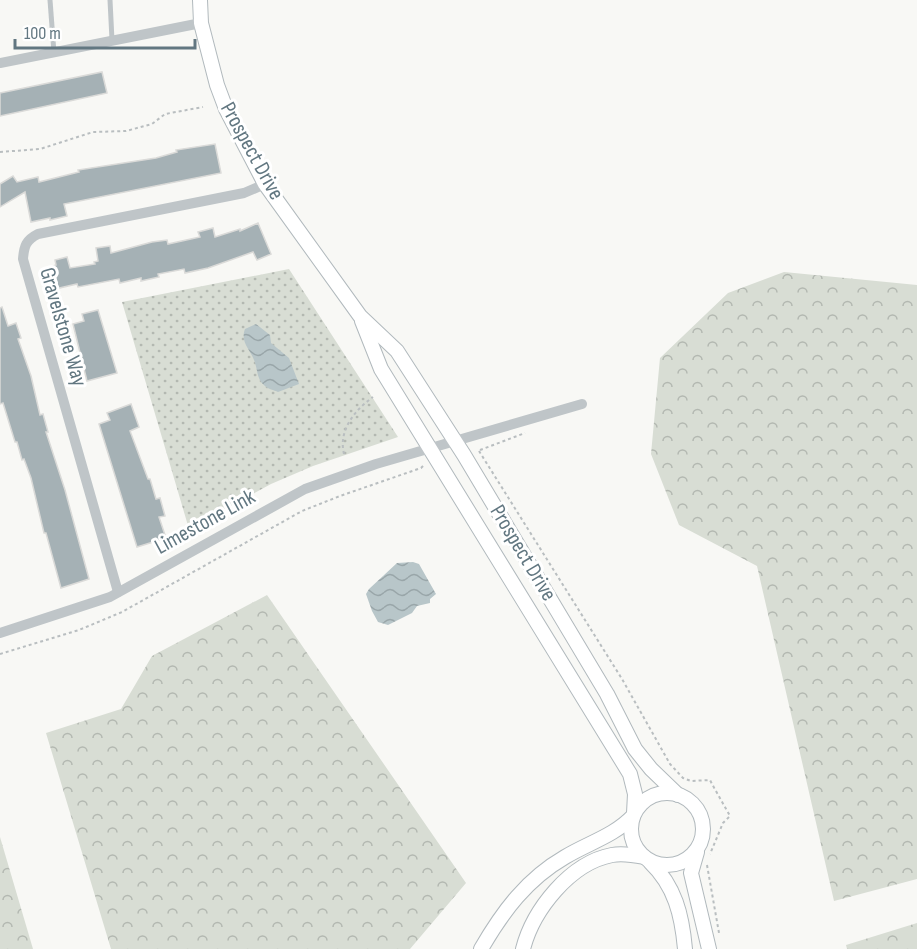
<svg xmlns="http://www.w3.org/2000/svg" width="917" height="949" viewBox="0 0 917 949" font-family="'Sofia Sans Condensed',sans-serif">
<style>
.green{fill:url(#green-dots)}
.forest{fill:url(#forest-crowns)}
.water{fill:url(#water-waves)}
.building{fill:#a5b1b5;stroke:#dadad8;stroke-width:1.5}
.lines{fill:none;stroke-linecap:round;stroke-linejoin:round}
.secondary-casing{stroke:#b1b9bd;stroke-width:16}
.path{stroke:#b9bec0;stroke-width:2;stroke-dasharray:3 3;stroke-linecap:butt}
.lane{stroke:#bfc5c8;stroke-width:5}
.street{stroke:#bfc5c8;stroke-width:10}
.secondary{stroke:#fff;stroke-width:14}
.labels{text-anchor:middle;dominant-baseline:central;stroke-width:6;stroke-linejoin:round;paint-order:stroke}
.street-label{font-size:22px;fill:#627781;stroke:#fff}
</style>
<defs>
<pattern id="green-dots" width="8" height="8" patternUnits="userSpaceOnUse" patternTransform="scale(1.5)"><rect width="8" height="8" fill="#d8ddd4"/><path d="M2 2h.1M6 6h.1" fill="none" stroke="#b3b8b1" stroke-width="1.8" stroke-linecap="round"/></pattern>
<pattern id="forest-crowns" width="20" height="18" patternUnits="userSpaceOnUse" patternTransform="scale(1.5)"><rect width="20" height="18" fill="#d8ddd4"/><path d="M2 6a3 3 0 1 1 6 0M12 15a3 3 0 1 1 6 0" fill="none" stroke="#b3b8b1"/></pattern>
<pattern id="water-waves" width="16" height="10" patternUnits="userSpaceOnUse" patternTransform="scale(1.5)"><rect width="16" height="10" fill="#b8c6c9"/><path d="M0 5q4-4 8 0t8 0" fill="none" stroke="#99a6a9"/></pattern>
</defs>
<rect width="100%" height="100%" fill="#f8f8f5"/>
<polygon class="green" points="289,269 398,437 313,466 271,484 189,529 122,302"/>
<g class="forest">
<polygon points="784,272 917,285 917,879 834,901 757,566 679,525 651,454 660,358 728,293"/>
<polygon points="267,595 466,883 410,949 111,949 46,733 121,709 152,656"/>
<polygon points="0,837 33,949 0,949"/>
<polygon points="917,923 917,949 847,949 846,945"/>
</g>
<g class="water">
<path d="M256,324L270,335L271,343L289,358L299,384L278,392C274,390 268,389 265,386C256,379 258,369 254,360C250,349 240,342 245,329Z"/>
<polygon points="413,562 419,564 436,594 430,599 430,603 417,606 412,613 388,625 378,622 372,611 366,594 369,589 397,563"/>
</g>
<g class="building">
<polygon points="102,72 107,93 0,116 0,93"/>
<polygon points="215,144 221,173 64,204 67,216 50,220 50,218 31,222 25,192 0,207 0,184 13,176 17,182 38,177 39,182 79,172 78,170 156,158 177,152 176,150"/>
<polygon points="258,223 271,254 257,260 253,252 208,268 185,273 184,269 158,274 159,277 141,281 141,278 120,283 119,279 78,287 77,284 55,289 50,267 56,265 55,260 67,257 70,268 95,264 94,262 98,261 96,248 110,246 111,253 152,242 167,240 168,244 200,237 198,232 213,228 215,237 240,229 240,231"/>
<polygon points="2,307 8,326 16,323 21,338 18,339 31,376 40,415 43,414 48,432 46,432 65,490 89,579 61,588 46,533 44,533 31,478 24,459 22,460 17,442 15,442 3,403 0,404 0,308"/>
<polygon points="98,310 117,373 87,381 73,324 84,321 82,314"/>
<polygon points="131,404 139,427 130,431 148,479 150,479 156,499 160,498 165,516 159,517 166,538 137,547 99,424 110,420 107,413"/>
</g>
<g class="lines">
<defs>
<g id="secondary">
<polyline points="200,0 201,23 217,85 226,109 265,184 360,316 397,351 464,455 607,694 635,749 651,769 678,795"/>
<polyline points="362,321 381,369 630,774 635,794 634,813"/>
<circle cx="667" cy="829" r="36"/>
<polyline points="697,852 691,873 709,949"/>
<path d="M650,862C675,886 682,915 685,949"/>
<path d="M481,949C503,911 527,879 565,857C588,843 614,836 633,816"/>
<path d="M523,949C533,910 570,863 612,855C623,853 634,855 644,857"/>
</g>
</defs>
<use href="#secondary" class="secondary-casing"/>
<g class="path">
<polyline points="0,152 40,149 93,132 126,131 152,124 165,114 203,107"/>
<polyline points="480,450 525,433"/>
<polyline points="479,451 622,679 670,764 683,778 691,781 710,780 712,784 730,816 723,823 710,854"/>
<path d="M344,454C338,430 355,410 373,397"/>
<polyline points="0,654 79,630 122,612 302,511 340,496 421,468 425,464"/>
<polyline points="707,865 719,933"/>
</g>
<g class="lane">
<polyline points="50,0 54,53"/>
<polyline points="110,0 112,40"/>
</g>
<g class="street">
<polyline points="0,63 201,23"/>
<path d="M118,592L23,259C24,246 26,240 38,234L244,193L265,184"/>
<polyline points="0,633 110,597 305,489 376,464 582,404"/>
</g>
<use href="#secondary" class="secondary"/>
</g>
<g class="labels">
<g class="street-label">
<text transform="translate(252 151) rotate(61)">Prospect Drive</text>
<text transform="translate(63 327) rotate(74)">Gravelstone Way</text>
<text transform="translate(205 522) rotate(-29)">Limestone Link</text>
<text transform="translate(523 553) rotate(59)">Prospect Drive</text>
</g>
</g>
<path d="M15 39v9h180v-9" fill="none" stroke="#627781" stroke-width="3"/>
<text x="24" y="39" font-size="18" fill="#627781" stroke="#ffffff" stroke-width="4.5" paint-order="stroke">100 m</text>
</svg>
